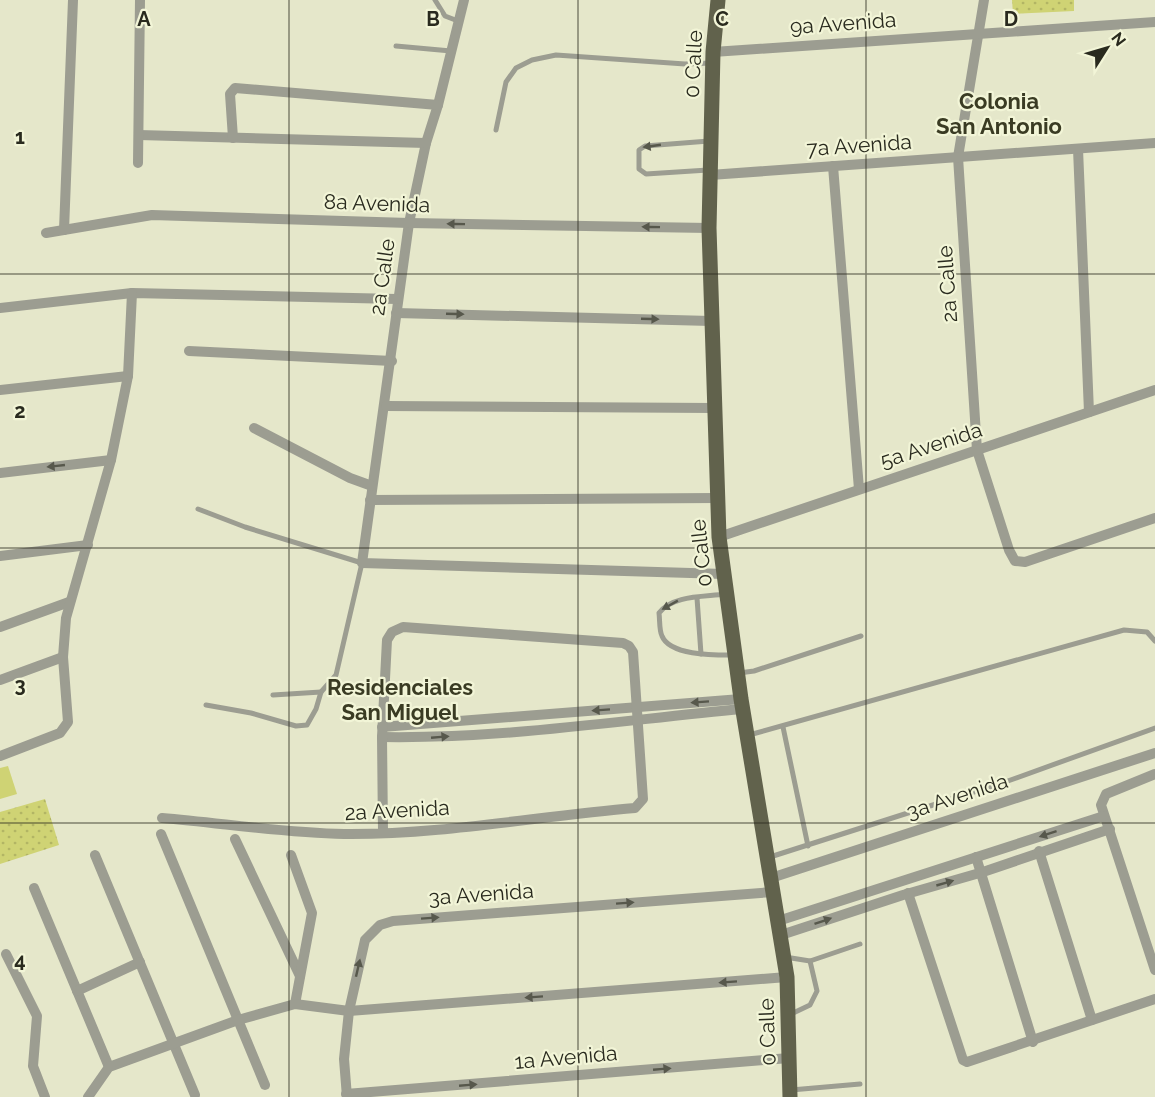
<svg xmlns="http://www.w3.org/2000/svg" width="1155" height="1097" viewBox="0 0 1155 1097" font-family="Raleway,sans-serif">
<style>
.green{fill:#cfd374}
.park{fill:url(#park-dots)}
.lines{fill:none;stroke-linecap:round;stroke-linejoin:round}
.service{stroke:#9c9d91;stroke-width:5}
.minor{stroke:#9c9d91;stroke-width:10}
.primary{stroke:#61624c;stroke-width:15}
.oneway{fill:#57584c}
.grid{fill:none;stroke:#292a1e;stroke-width:1.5;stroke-opacity:0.55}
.labels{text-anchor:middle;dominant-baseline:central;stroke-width:4.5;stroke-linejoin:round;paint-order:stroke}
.street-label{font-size:21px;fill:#292a1e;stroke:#f2f5d7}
.neighbourhood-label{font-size:22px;font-weight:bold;fill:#3a3b23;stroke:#f2f5d7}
.grid-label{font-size:20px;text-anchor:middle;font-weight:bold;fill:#292a1e;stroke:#f2f5d7;stroke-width:4.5;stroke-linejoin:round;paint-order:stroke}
</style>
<defs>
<pattern id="park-dots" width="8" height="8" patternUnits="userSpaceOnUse" patternTransform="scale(1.5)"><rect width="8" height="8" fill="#cfd374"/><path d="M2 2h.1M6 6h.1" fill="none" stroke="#b2b564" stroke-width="1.8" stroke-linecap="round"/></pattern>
</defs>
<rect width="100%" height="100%" fill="#e5e7ca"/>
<polygon class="green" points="8,766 17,794 0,799 0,768"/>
<g class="park">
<polygon points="1012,0 1074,0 1074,11 1013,14"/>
<polygon points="45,799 59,845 0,864 0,812"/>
</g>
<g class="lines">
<g class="service">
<polyline points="435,0 445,16 458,21"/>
<polyline points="396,46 451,51"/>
<polyline points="496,130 506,82 516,68 532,60 556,55 685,64 712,63"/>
<polyline points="708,170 646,174 639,169 639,150 645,146 709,141"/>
<polyline points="198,509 245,527 362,563 336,675 321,692 316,709 307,725 296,726 251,713 206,705"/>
<path d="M725,594C705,597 672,595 659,613C660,620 659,630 662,636C670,656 716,655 733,655"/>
<polyline points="697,598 701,654"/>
<polyline points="739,673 754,671 861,636"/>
<polyline points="273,695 321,692"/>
<polyline points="783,727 808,846"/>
<polyline points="749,735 1124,630 1147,632 1155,641"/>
<polyline points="770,857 1005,782 1155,728"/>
<polyline points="785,957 810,961 817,991 810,1005 789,1015"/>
<polyline points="810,961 860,944"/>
<polyline points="791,1090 860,1084"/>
</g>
<g class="minor">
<polyline points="464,0 438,105 426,143 409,223 362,563 724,574"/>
<polyline points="984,0 958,157 977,450 1009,550 1015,561 1025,562 1155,518"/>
<polyline points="713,52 1155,22"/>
<polyline points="139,135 426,143"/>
<polyline points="233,138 230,94 235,88 438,105"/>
<polyline points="1078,149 1089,412"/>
<polyline points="138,163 140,0"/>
<polyline points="833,166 859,489"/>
<polyline points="710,175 1155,143"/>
<polyline points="64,230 73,0"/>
<polyline points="46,233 152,215 409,223 709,228"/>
<polyline points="0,308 132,293 397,299"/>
<polyline points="396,313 711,321"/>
<polyline points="189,351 392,361"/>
<polyline points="0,390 128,376"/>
<polyline points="386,406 713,408"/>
<polyline points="254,428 350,478 372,486"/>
<polyline points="0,473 111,460"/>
<polyline points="370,500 717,498"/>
<polyline points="719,537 1155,390"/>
<polyline points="0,556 88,545"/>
<polyline points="0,627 69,602"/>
<polyline points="0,680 63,657"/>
<polyline points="382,727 741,699"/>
<path d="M382,737C502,739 623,720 742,709"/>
<polyline points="0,756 60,733 68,722 63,657 66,618 111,460 128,376 132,293"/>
<polyline points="1155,774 1106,794 1101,805 1155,970"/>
<path d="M162,818C222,823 284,833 344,834C441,835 538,816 635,808L643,799L633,652L629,646L623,643L403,627L392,632L387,640L382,737L383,832"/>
<polyline points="161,834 265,1085"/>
<polyline points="235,839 300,976"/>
<polyline points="1039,851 1092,1020"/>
<polyline points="95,855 195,1095"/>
<polyline points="291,855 312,913 295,1004"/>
<polyline points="976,857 1033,1042"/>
<polyline points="771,878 1155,753"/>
<polyline points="34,888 109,1067"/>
<polyline points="908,893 963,1060 967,1062 1155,999"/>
<polyline points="778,921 1104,816"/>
<polyline points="781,935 903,895 983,872 1110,829"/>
<polyline points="6,954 37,1016 33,1066 45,1097"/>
<polyline points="77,991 140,962"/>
<polyline points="346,1094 789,1058"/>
<polyline points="88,1097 109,1067 238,1020 295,1004 349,1011 787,977"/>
<polyline points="347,1097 344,1059 349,1011 365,940 380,925 393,921 773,892"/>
</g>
<polyline class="primary" points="718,0 713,52 709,228 719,537 741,699 787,977 790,1097"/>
</g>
<defs><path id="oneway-solid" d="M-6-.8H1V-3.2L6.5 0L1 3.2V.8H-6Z" transform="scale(1.5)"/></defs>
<g class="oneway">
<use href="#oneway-solid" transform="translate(652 146) rotate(172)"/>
<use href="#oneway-solid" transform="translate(456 224) rotate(-179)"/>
<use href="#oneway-solid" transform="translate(651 227) rotate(-179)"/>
<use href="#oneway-solid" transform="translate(455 314) rotate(2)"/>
<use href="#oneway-solid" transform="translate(650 319) rotate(2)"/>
<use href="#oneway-solid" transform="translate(56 466) rotate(174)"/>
<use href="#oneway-solid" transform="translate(670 605) rotate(151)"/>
<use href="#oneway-solid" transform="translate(700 702) rotate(176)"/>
<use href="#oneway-solid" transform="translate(601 710) rotate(176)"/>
<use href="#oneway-solid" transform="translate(440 737) rotate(-5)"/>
<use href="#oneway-solid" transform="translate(1048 834) rotate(162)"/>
<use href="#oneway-solid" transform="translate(945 883) rotate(-16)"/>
<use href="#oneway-solid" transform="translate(625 903) rotate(-4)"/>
<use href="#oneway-solid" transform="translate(430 918) rotate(-4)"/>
<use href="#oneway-solid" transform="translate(823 921) rotate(-19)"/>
<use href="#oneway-solid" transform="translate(358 968) rotate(-77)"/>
<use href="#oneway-solid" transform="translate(728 982) rotate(176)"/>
<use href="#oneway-solid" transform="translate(534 997) rotate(176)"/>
<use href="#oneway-solid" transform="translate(662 1069) rotate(-5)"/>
<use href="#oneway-solid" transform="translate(468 1085) rotate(-5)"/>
</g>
<path class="grid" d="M289,0V1097M578,0V1097M866,0V1097M0,274H1155M0,548H1155M0,823H1155"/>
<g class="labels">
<g class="street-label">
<text transform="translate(843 23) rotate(-4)">9a Avenida</text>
<text transform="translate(693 64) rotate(-87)">0 Calle</text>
<text transform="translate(859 145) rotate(-4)">7a Avenida</text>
<text transform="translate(377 203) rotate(2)">8a Avenida</text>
<text transform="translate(382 277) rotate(-82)">2a Calle</text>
<text transform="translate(947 284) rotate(-94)">2a Calle</text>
<text transform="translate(931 445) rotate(-18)">5a Avenida</text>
<text transform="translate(701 553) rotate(-96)">0 Calle</text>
<text transform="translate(957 796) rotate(-18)">3a Avenida</text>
<text transform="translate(397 810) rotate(-3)">2a Avenida</text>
<text transform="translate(481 894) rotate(-4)">3a Avenida</text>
<text transform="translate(767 1032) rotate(-92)">0 Calle</text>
<text transform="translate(566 1057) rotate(-5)">1a Avenida</text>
</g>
<g class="neighbourhood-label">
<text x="999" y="101">Colonia<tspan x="999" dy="25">San Antonio</tspan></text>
<text x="400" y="687">Residenciales<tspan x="400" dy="25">San Miguel</tspan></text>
</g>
</g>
<g class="grid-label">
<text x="144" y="26">A</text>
<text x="433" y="26">B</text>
<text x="722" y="26">C</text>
<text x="1011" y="26">D</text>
<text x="20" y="144">1</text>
<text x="20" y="418">2</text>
<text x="20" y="692">3</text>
<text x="20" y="967">4</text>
</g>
<g transform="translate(1107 48) rotate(53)" stroke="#f2f5d7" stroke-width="4.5" paint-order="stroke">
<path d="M0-4.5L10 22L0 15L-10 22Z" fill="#292a1e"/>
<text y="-9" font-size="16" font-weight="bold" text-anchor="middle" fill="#292a1e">N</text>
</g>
</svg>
